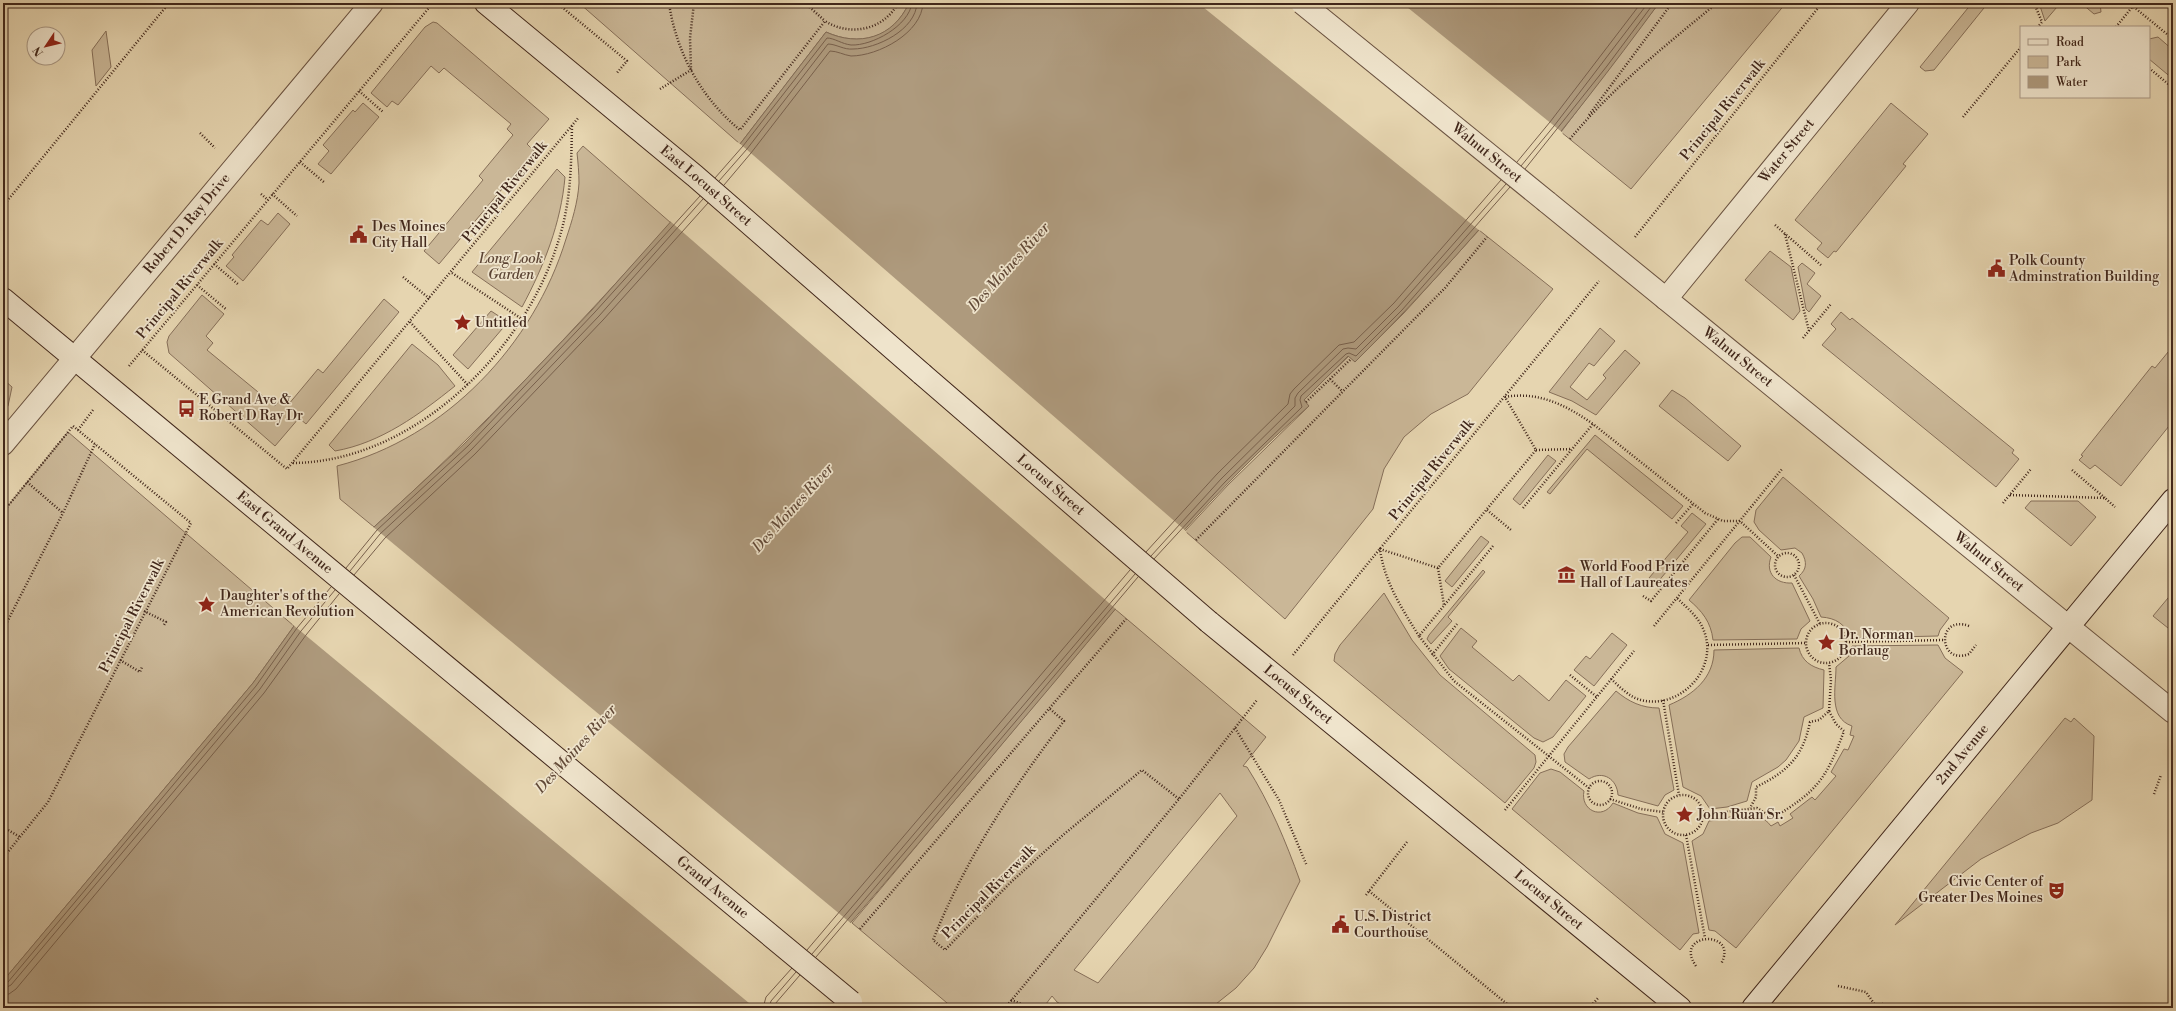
<svg xmlns="http://www.w3.org/2000/svg" width="2176" height="1011" viewBox="0 0 2176 1011" font-family="'Libre Bodoni',serif">
<style>
.green{fill:#cab797;stroke:#866f59;fill-rule:evenodd}
.water{fill:#ae9a7d;stroke:#826c56}
.pier{fill:#e6d5b0}
.lines{fill:none;stroke-linecap:round;stroke-linejoin:round}
.shore{stroke:#78604c;stroke-width:1}
.minor-casing{stroke:#6a5240;stroke-width:24}
.tertiary-casing{stroke:#6a5240;stroke-width:24}
.secondary-casing{stroke:#41271b;stroke-width:24}
.path{stroke:#41271b;stroke-width:2.5;stroke-dasharray:1 2;stroke-linecap:butt}
.minor{stroke:#efe4cc;stroke-width:22}
.tertiary{stroke:#efe4cc;stroke-width:22}
.secondary{stroke:#efe4cc;stroke-width:22}
.tertiary-bridge-casing{stroke:#6a5240;stroke-width:24;stroke-linecap:butt}
.secondary-bridge-casing{stroke:#41271b;stroke-width:24;stroke-linecap:butt}
.tertiary-bridge{stroke:#efe4cc;stroke-width:22}
.secondary-bridge{stroke:#efe4cc;stroke-width:22}
.labels{text-anchor:middle;dominant-baseline:central;stroke-width:3.5;stroke-linejoin:round;paint-order:stroke}
.street-label{font-size:14px;fill:#41271b;stroke:#efe4cc}
.poi-label{font-size:14px;fill:#41271b;stroke:#efe4cc;text-anchor:start}
.park-label{font-size:14px;font-style:italic;fill:#5c4434;stroke:#efe4cc}
.water-label{font-size:15px;font-style:italic;fill:#624a38;stroke:#efe4cc}
</style>
<rect width="100%" height="100%" fill="#e6d5b0"/>
<filter id="stains"><feTurbulence type="fractalNoise" baseFrequency=".005" numOctaves="4"/><feColorMatrix values="0 0 0 0 .2 0 0 0 0 .09 0 0 0 0 .02 0 0 0 .5 -.17"/></filter>
<radialGradient id="worn" r=".72"><stop offset=".6" stop-color="#630" stop-opacity="0"/><stop offset="1" stop-color="#630" stop-opacity=".3"/></radialGradient>
<g class="green">
<path d="M579,3H909C893,39 859,47 826,32L740,144Z"/>
<polygon points="1659,3 1786,3 1631,189 1561,132"/>
<polygon points="1972,3 1988,3 1934,70 1925,71 1920,67"/>
<polygon points="2039,3 2054,3 2057,7 2045,21"/>
<polygon points="2081,3 2100,3 2101,12 2094,14"/>
<polygon points="433,22 437,23 549,119 527,144 534,151 439,264 424,251 483,180 479,176 513,135 507,129 511,124 444,68 439,73 431,66 398,105 392,101 387,107 371,93 425,27"/>
<polygon points="106,31 111,67 96,86 92,50"/>
<polygon points="2158,37 2173,50 2173,79 2149,59 2149,39"/>
<polygon points="363,103 379,117 331,174 318,164 329,151 323,145 353,110 355,112"/>
<polygon points="1891,103 1928,134 1903,164 1906,166 1836,252 1834,251 1828,258 1817,249 1822,243 1795,220"/>
<path d="M583,146L671,223C575,328 480,432 374,527L340,499L337,466C446,438 534,344 566,239C572,221 578,202 579,183C579,173 578,162 577,153Z"/>
<path d="M557,169L565,177C561,223 544,266 522,307L472,272Z"/>
<polygon points="278,213 290,224 243,281 226,266 234,257 232,255 261,220 268,225"/>
<polygon points="1479,230 1553,289 1468,394 1431,414 1404,437 1384,469 1373,509 1285,619 1185,531 1228,485 1309,406 1303,400 1349,356 1355,362 1404,313"/>
<polygon points="1770,251 1791,267 1800,311 1793,320 1745,280"/>
<polygon points="1802,263 1815,273 1807,284 1821,296 1809,312 1806,309 1798,267"/>
<polygon points="202,295 224,314 206,336 213,343 207,350 275,406 281,399 288,405 318,369 323,373 384,299 399,312 306,424 299,418 275,446 169,353 167,342 169,336"/>
<polygon points="491,311 508,322 468,369 453,355"/>
<polygon points="1841,312 1850,320 1852,318 2014,450 2012,453 2019,459 1996,487 1822,345 1836,329 1831,324"/>
<polygon points="1600,328 1615,341 1594,366 1589,363 1570,387 1587,400 1606,378 1603,375 1625,350 1640,363 1596,415 1572,401 1549,392"/>
<path d="M412,344L438,365L455,386C420,414 381,443 335,451L329,445Z"/>
<polygon points="2173,346 2173,421 2121,486 2095,465 2090,469 2079,460 2083,456 2081,455 2152,366 2155,368"/>
<polygon points="3,379 12,387 8,406 3,412"/>
<polygon points="1672,390 1685,398 1741,446 1728,461 1659,406"/>
<polygon points="68,432 294,626 253,683 3,981 3,512"/>
<polygon points="1595,435 1683,506 1672,519 1587,449 1550,494 1547,492"/>
<polygon points="1548,455 1556,461 1520,505 1513,499"/>
<path d="M1783,477L1949,618L1940,630L1938,636L1851,638C1845,624 1836,618 1821,617L1813,599L1799,576C1807,569 1807,562 1802,553L1795,548L1781,550L1759,530L1754,522L1756,510Z"/>
<polygon points="2031,501 2078,501 2096,517 2071,546 2025,508"/>
<polygon points="1692,513 1706,524 1657,583 1649,578 1688,532 1681,526"/>
<polygon points="1481,536 1489,542 1452,587 1445,581"/>
<path d="M1742,537H1750L1771,557C1765,573 1776,584 1792,583L1810,621L1801,629L1797,639L1713,640C1711,622 1702,611 1689,600L1735,543Z"/>
<polygon points="1483,570 1485,572 1448,617 1452,621 1431,644 1427,639 1429,635"/>
<polygon points="2173,592 2173,632 2153,616"/>
<polygon points="1384,593 1412,640 1440,675 1535,755 1536,762 1534,768 1505,803 1334,661 1335,654 1340,645"/>
<path d="M1115,609L1266,737L1243,766L1247,767C1270,803 1286,842 1300,881L1267,947L1254,968L1236,988L1211,1008H1067L1057,1002L1052,996L1043,1008H953L852,923ZM1220,793L1237,816L1098,983L1074,970Z"/>
<polygon points="1461,628 1477,641 1472,647 1513,681 1519,675 1549,701 1566,680 1586,696 1553,737 1543,742 1534,738 1449,669 1440,656"/>
<polygon points="1612,633 1627,645 1594,686 1574,670 1586,656 1590,659"/>
<path d="M1938,645L1945,658L1963,672L1736,948L1715,931L1709,930L1692,841L1703,834L1709,821C1731,819 1755,805 1771,826L1778,822L1780,826L1793,818L1790,814L1812,797L1815,800L1836,776L1831,772L1844,749L1848,750L1854,736L1850,735L1852,726C1828,718 1836,687 1836,667L1849,656L1852,646Z"/>
<path d="M1799,648C1802,661 1811,667 1824,670L1823,708L1804,717L1799,741L1786,760L1778,767L1752,782L1747,801L1727,807L1710,809L1701,796L1683,787L1669,705C1693,695 1714,678 1714,650Z"/>
<path d="M1616,691C1629,702 1642,708 1659,708L1674,790L1665,795L1658,806L1618,795C1617,779 1603,770 1589,779L1565,762L1564,754L1568,747Z"/>
<polygon points="2065,718 2071,722 2074,718 2094,736 2092,800 2058,823 2031,833 1981,859 1895,925"/>
<path d="M1551,769L1560,772L1584,791C1580,810 1602,821 1613,803L1638,813L1657,817L1665,834L1683,843L1699,933L1693,934L1680,950L1512,809L1540,773Z"/>
</g>
<path class="water" d="M909,3H1659C1566,130 1467,251 1355,362L1348,356L1304,400L1309,406C1216,487 1136,584 1057,679C964,789 872,900 776,1008H3V981L253,683L294,626L374,527L465,443L592,310L740,144L826,32C859,47 893,38 909,3Z"/>
<g class="pier">
<polygon points="1198,3 1402,3 1563,133 1480,231"/>
<polygon points="738,142 1187,532 1117,610 670,221"/>
<polygon points="372,526 853,925 779,1008 755,1008 292,624"/>
</g>
<g class="lines">
<g class="shore">
<polyline points="1517,162 1550,122 1641,3"/>
<polyline points="1521,166 1554,126 1648,3"/>
<polyline points="1525,169 1607,66 1654,3"/>
<path d="M715,178L743,146L827,38C834,38 842,44 851,45C872,46 909,26 912,3"/>
<path d="M719,181L747,149L828,44C836,44 844,50 853,49C876,49 916,30 917,3"/>
<path d="M724,185L751,153L830,51C837,51 844,55 851,56C878,56 922,33 923,3"/>
<polyline points="1146,552 1217,474 1288,404 1290,394 1294,389 1339,345 1354,342 1394,303 1501,180"/>
<polyline points="1151,556 1221,479 1295,406 1295,398 1298,393 1343,349 1348,348 1356,349 1398,307 1506,184"/>
<polyline points="1154,559 1225,482 1302,407 1300,400 1301,396 1346,354 1349,353 1356,356 1402,310 1510,187"/>
<polyline points="346,568 377,530 468,446 595,312 700,196"/>
<polyline points="350,571 380,534 471,450 599,316 703,199"/>
<polyline points="354,575 385,538 475,454 603,320 708,203"/>
<polyline points="807,950 1130,570"/>
<polyline points="812,954 1135,574"/>
<polyline points="816,957 1138,577"/>
<polyline points="3,984 8,982 256,686 297,628 331,587"/>
<polyline points="3,989 11,985 260,689 301,631 335,590"/>
<polyline points="3,995 9,994 16,989 264,693 306,635 339,594"/>
<polyline points="763,1008 766,997 792,968"/>
<polyline points="769,1008 771,1001 796,972"/>
<polyline points="774,1008 775,1004 800,975"/>
</g>
<defs>
<g id="minor">
<path id="s1" d="M1666,299L1908,3"/>
<path id="s2" d="M3,444L372,3"/>
</g>
<g id="tertiary">
<path id="s3" d="M1547,202L2173,712"/>
</g>
<g id="secondary">
<path id="s4" d="M486,3L695,176L922,374"/>
<path id="s5" d="M3,299L567,767"/>
<path id="s6" d="M1209,622L1680,1008"/>
<path id="s7" d="M1753,1008L2173,500"/>
</g>
</defs>
<use href="#minor" class="minor-casing"/>
<use href="#tertiary" class="tertiary-casing"/>
<use href="#secondary" class="secondary-casing"/>
<g class="path">
<polyline points="557,3 627,61 616,74"/>
<path d="M669,3C676,52 701,98 740,130L825,21C850,37 884,30 898,3"/>
<polyline points="805,3 825,21"/>
<polyline points="2034,3 2042,22 2038,27"/>
<polyline points="2129,3 2173,39"/>
<polyline points="2116,27 2133,6"/>
<polyline points="2149,68 2173,88"/>
<polyline points="660,89 691,70 690,38 694,3"/>
<polyline points="359,91 383,112"/>
<polyline points="1589,115 1672,3"/>
<polyline points="1963,117 2021,47"/>
<polyline points="200,133 215,148"/>
<path d="M1570,139C1612,88 1666,45 1717,3"/>
<polyline points="300,162 325,183"/>
<polyline points="261,194 268,200"/>
<polyline points="272,194 297,216"/>
<polyline points="3,206 169,3"/>
<polyline points="1775,225 1822,266"/>
<polyline points="1785,234 1809,331"/>
<polyline points="1635,237 1822,3"/>
<polyline points="214,264 239,285"/>
<polyline points="452,273 522,319"/>
<polyline points="403,277 430,299"/>
<polyline points="197,285 227,310"/>
<polyline points="410,322 468,385"/>
<polyline points="1803,338 1831,304"/>
<polyline points="142,350 287,469 579,117"/>
<polyline points="129,366 433,3"/>
<polyline points="1330,379 1342,391"/>
<polyline points="1306,402 1351,359"/>
<polyline points="78,430 93,410"/>
<polyline points="1536,450 1572,449"/>
<path d="M293,463C410,462 519,357 555,251C571,207 571,171 572,126"/>
<polyline points="2072,470 2105,498"/>
<polyline points="27,482 63,513"/>
<polyline points="2010,495 2105,498 2115,507"/>
<polyline points="2003,503 2031,469"/>
<polyline points="1523,508 1593,424 1705,513 1723,521 1740,521 1779,557"/>
<polyline points="1487,510 1511,530"/>
<polyline points="3,512 73,426 191,523 48,802 3,858"/>
<polyline points="1676,523 1693,504"/>
<polyline points="1196,540 1445,288 1487,237"/>
<polyline points="1493,546 1419,636 1454,681 1589,788"/>
<circle cx="1787" cy="565" r="12"/>
<polyline points="1438,568 1444,605"/>
<polyline points="1794,575 1820,624"/>
<polyline points="1643,596 1651,601 1718,519"/>
<polyline points="144,611 166,622 164,625"/>
<circle cx="1826" cy="643" r="20"/>
<polyline points="1654,626 1782,469"/>
<path d="M1969,626C1936,614 1938,666 1969,654L1976,645"/>
<polyline points="3,630 63,513 95,444"/>
<path d="M1419,636C1402,609 1384,581 1380,549L1438,568L1536,450L1505,397C1538,391 1566,405 1593,424"/>
<polyline points="1846,642 1945,640"/>
<polyline points="1708,645 1806,643"/>
<polyline points="1293,655 1599,281"/>
<polyline points="1432,655 1457,624"/>
<polyline points="120,660 140,672 142,667"/>
<polyline points="1570,675 1597,697"/>
<path d="M1611,679C1620,687 1629,697 1641,700C1680,710 1719,669 1704,631C1699,617 1687,608 1677,598"/>
<polyline points="1663,700 1679,795"/>
<path d="M1050,709L1064,721C1012,789 965,860 933,940L945,950L1010,883L1063,835L1142,770L1179,799"/>
<polyline points="1829,711 1831,680 1829,663"/>
<polyline points="1235,728 1279,800 1307,866"/>
<circle cx="1600" cy="793" r="12"/>
<polyline points="2154,794 2161,775"/>
<circle cx="1683" cy="815" r="20"/>
<polyline points="1610,799 1641,809 1663,812"/>
<polyline points="1505,810 1634,651"/>
<path d="M1703,815L1757,808L1773,818C1817,791 1826,780 1844,731L1836,724L1829,711L1819,720L1810,722C1803,757 1787,772 1756,787V797L1750,808"/>
<polyline points="3,827 20,837"/>
<polyline points="1686,835 1705,938"/>
<polyline points="1369,891 1512,1008"/>
<polyline points="1366,895 1407,842"/>
<polyline points="860,929 1126,619"/>
<path d="M1696,966C1672,932 1740,929 1721,964"/>
<polyline points="1838,986 1866,992 1877,1008"/>
<polyline points="1011,1000 1033,1008"/>
<polyline points="1005,1008 1179,799 1257,700"/>
<polyline points="1589,1008 1599,997"/>
<polyline points="1878,1008 1884,1003"/>
</g>
<use href="#minor" class="minor"/>
<use href="#tertiary" class="tertiary"/>
<use href="#secondary" class="secondary"/>
<defs>
<g id="tertiary-bridge">
<path id="s8" d="M1302,3L1547,202"/>
</g>
<g id="secondary-bridge">
<path id="s9" d="M922,374L1209,622"/>
<path id="s10" d="M567,767L851,1002"/>
</g>
</defs>
<use href="#tertiary-bridge" class="tertiary-bridge-casing"/>
<use href="#secondary-bridge" class="secondary-bridge-casing"/>
<use href="#tertiary-bridge" class="tertiary-bridge"/>
<use href="#secondary-bridge" class="secondary-bridge"/>
</g>
<defs>
<symbol id="civic-bare" viewBox="-9 -9 18 18"><path d="M-.6-6.5H3V-4.5H.6V-3L4-1V1h2V6H-6V1h2V-1L-.6-3ZM-1.2 2.5V6h2.4V2.5Z" fill="#8f2418" stroke="#efe4cc" stroke-width="2.5" paint-order="stroke"/></symbol>
<symbol id="sight-bare" viewBox="-9 -9 18 18"><path d="M0-6L1.8-2.2L6-1.7L2.9 1.2L3.7 5.4L0 3.3L-3.7 5.4L-2.9 1.2L-6-1.7L-1.8-2.2Z" fill="#8f2418" stroke="#efe4cc" stroke-width="2.5" paint-order="stroke"/></symbol>
<symbol id="bus-bare" viewBox="-9 -9 18 18"><path d="M-5-6H5V4H4V6H2V4H-2V6H-4V4H-5ZM-3.5-4V0h7V-4ZM-3.5 1.2v1.5H-2V1.2ZM2 1.2v1.5H3.5V1.2Z" fill="#8f2418" stroke="#efe4cc" stroke-width="2.5" paint-order="stroke"/></symbol>
<symbol id="museum-bare" viewBox="-9 -9 18 18"><path d="M0-6L6-3V-2H-6V-3ZM-5-1h2V3h-2ZM-1-1h2V3h-2ZM3-1h2V3H3ZM-6 4H6V6H-6Z" fill="#8f2418" stroke="#efe4cc" stroke-width="2.5" paint-order="stroke"/></symbol>
<symbol id="theatre-bare" viewBox="-9 -9 18 18"><path d="M-5-5.5Q0-4 5-5.5V0Q5 5 0 6Q-5 5-5 0ZM-3.3-2.5H-1v1.5H-3.3ZM1-2.5H3.3v1.5H1ZM-2.8 1Q0 5.5 2.8 1Z" fill="#8f2418" stroke="#efe4cc" stroke-width="2.5" paint-order="stroke"/></symbol>
</defs>
<g fill-rule="evenodd">
<use href="#civic-bare" x="346" y="222" width="25" height="25"/>
<use href="#civic-bare" x="1984" y="256" width="25" height="25"/>
<use href="#sight-bare" x="450" y="310" width="25" height="25"/>
<use href="#bus-bare" x="174" y="396" width="25" height="25"/>
<use href="#museum-bare" x="1554" y="562" width="25" height="25"/>
<use href="#sight-bare" x="194" y="592" width="25" height="25"/>
<use href="#sight-bare" x="1814" y="630" width="25" height="25"/>
<use href="#sight-bare" x="1672" y="802" width="25" height="25"/>
<use href="#theatre-bare" x="2044" y="878" width="25" height="25"/>
<use href="#civic-bare" x="1328" y="912" width="25" height="25"/>
</g>
<g class="labels">
<g class="street-label">
<text transform="translate(1723 110) rotate(-51)">Principal Riverwalk</text>
<text stroke="none"><textPath href="#s1" startOffset="191">Water Street</textPath></text>
<text stroke="none"><textPath href="#s8" startOffset="238">Walnut Street</textPath></text>
<text stroke="none"><textPath href="#s4" startOffset="286">East Locust Street</textPath></text>
<text transform="translate(505 192) rotate(-51)">Principal Riverwalk</text>
<text stroke="none"><textPath href="#s2" startOffset="287">Robert D. Ray Drive</textPath></text>
<text transform="translate(180 289) rotate(-50)">Principal Riverwalk</text>
<text stroke="none"><textPath href="#s3" startOffset="246">Walnut Street</textPath></text>
<text transform="translate(1432 470) rotate(-51)">Principal Riverwalk</text>
<text stroke="none"><textPath href="#s9" startOffset="170">Locust Street</textPath></text>
<text stroke="none"><textPath href="#s5" startOffset="366">East Grand Avenue</textPath></text>
<text stroke="none"><textPath href="#s3" startOffset="570">Walnut Street</textPath></text>
<text transform="translate(132 616) rotate(-63)">Principal Riverwalk</text>
<text stroke="none"><textPath href="#s6" startOffset="115">Locust Street</textPath></text>
<text stroke="none"><textPath href="#s7" startOffset="329">2nd Avenue</textPath></text>
<text stroke="none"><textPath href="#s10" startOffset="189">Grand Avenue</textPath></text>
<text transform="translate(989 892) rotate(-45)">Principal Riverwalk</text>
<text stroke="none"><textPath href="#s6" startOffset="439">Locust Street</textPath></text>
</g>
<g class="poi-label">
<text x="372" y="227">Des Moines<tspan x="372" dy="16">City Hall</tspan></text>
<text x="2009" y="261">Polk County<tspan x="2009" dy="16">Adminstration Building</tspan></text>
<text x="475" y="323">Untitled</text>
<text x="199" y="400">E Grand Ave &amp;<tspan x="199" dy="16">Robert D Ray Dr</tspan></text>
<text x="1580" y="567">World Food Prize<tspan x="1580" dy="16">Hall of Laureates</tspan></text>
<text x="220" y="596">Daughter's of the<tspan x="220" dy="16">American Revolution</tspan></text>
<text x="1839" y="635">Dr. Norman<tspan x="1839" dy="16">Borlaug</tspan></text>
<text x="1697" y="815">John Ruan Sr.</text>
<text x="2043" y="882" text-anchor="end">Civic Center of<tspan x="2043" dy="16">Greater Des Moines</tspan></text>
<text x="1354" y="917">U.S. District<tspan x="1354" dy="16">Courthouse</tspan></text>
</g>
<g class="park-label">
<text x="511" y="259">Long Look<tspan x="511" dy="16">Garden</tspan></text>
</g>
<g class="water-label">
<text transform="translate(1009 267) rotate(-48)">Des Moines River</text>
<text transform="translate(793 508) rotate(-48)">Des Moines River</text>
<text transform="translate(576 749) rotate(-48)">Des Moines River</text>
</g>
</g>
<rect width="2176" height="1011" fill="none" stroke="#e6d5b0" stroke-width="16"/>
<rect x="4" y="4" width="2168" height="1003" fill="none" stroke="#41271b" stroke-width="2"/>
<rect x="8" y="8" width="2160" height="995" fill="none" stroke="#41271b"/>
<rect x="2020" y="26" width="130" height="72" fill="#efe4cc" stroke="#a99885"/>
<rect x="2028" y="39" width="20" height="6" fill="#efe4cc" stroke="#a99885"/>
<text x="2056" y="46" font-size="12" fill="#41271b">Road</text>
<rect x="2028" y="56" width="20" height="12" fill="#cab797" stroke="#a99885"/>
<text x="2056" y="66" font-size="12" fill="#41271b">Park</text>
<rect x="2028" y="76" width="20" height="12" fill="#ae9a7d" stroke="#a99885"/>
<text x="2056" y="86" font-size="12" fill="#41271b">Water</text>
<g transform="translate(46 46) rotate(235)"><circle r="19" fill="#efe4cc" stroke="#a99885"/>
<path d="M0-3L7 15L0 10L-7 15Z" fill="#8f2418"/>
<text y="-6" font-size="11" font-weight="bold" text-anchor="middle" fill="#41271b">N</text>
</g>
<rect width="100%" height="100%" filter="url(#stains)"/>
<rect width="100%" height="100%" fill="url(#worn)"/>
</svg>
